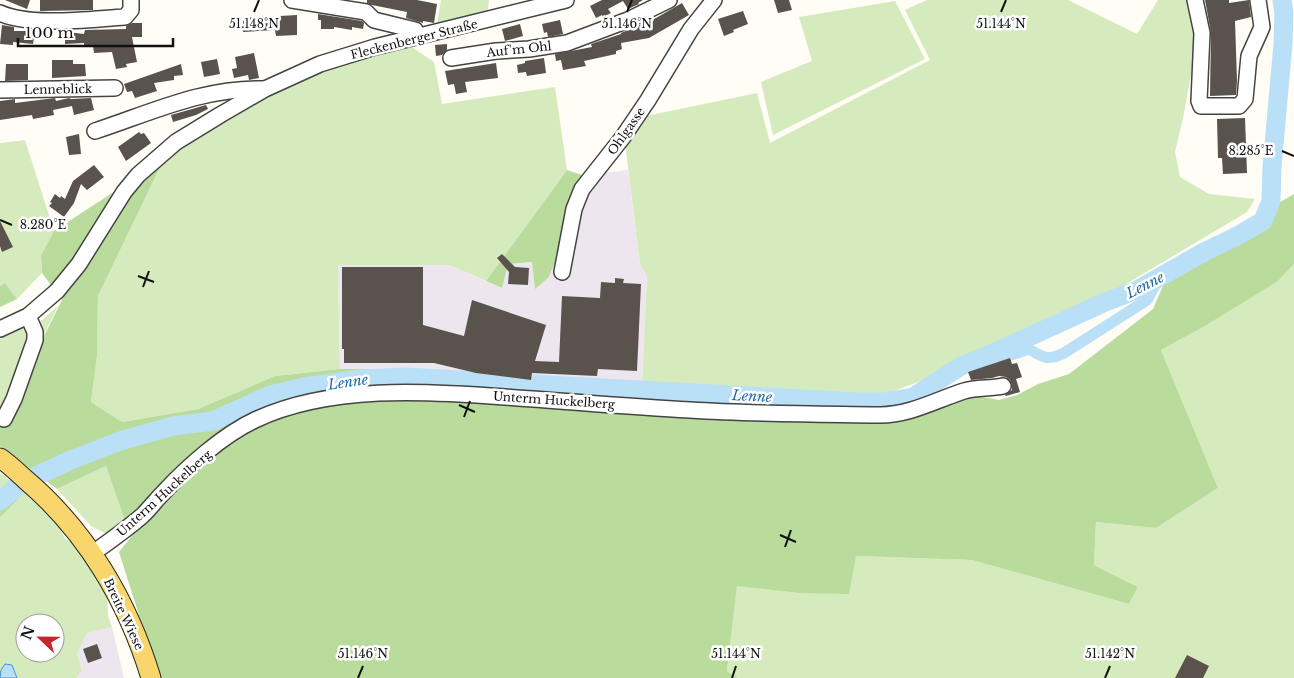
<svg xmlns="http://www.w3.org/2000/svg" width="1294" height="678" viewBox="0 0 1294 678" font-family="'Libre Baskerville',serif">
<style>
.industrial{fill:#eee6ef}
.green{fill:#d5ebbd;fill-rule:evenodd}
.forest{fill:#b9dc9c}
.water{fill:#b9e0f7;stroke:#3f96cf}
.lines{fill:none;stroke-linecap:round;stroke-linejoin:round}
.canal{stroke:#b9e0f7;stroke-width:11}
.river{stroke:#b9e0f7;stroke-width:19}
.building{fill:#5a524d}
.minor-casing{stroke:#444;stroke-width:18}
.major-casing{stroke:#222;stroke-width:21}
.minor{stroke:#fff;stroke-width:15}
.major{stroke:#f9d66b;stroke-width:19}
.ticks{fill:none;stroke:#111;stroke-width:2}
.labels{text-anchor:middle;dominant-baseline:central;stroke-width:5;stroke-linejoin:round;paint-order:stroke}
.street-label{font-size:12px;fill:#111;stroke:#fff}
.water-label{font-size:14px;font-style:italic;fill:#1768a6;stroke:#fff}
.ticks-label{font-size:12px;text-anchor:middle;fill:#111;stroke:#fff;stroke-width:5;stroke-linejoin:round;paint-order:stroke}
</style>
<rect width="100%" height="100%" fill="#fffdf5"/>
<g class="industrial">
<polygon points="628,170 640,264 647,277 642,385 532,381 409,369 340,369 338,265 449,265 501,288 507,264 532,262 535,288 582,175"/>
<polygon points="112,627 124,678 77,678 82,670 72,636"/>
</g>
<g class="green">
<polygon points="441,0 489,0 488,10 437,24"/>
<polygon points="927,0 1068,0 1137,34 1158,0 1190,0 1195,24 1194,58 1183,118 1175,152 1180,177 1209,194 1255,199 1247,212 1037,337 878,397 642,385 647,277 640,264 625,143 646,116 757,93 770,143 930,60 905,10"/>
<polygon points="895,1 925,59 773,135 761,82 812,61 799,17"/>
<polygon points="409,45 434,62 442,104 555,87 567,170 486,281 449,265 338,265 340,369 275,376 198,409 122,422 91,402 97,356 98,296 164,159 246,108 319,72"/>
<polygon points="25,140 54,231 41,255 42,273 17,299 5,283 0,286 0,143"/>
<polygon points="1294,264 1294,678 738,678 727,671 737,585 799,593 855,556 972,560 1129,604 1138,587 1094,565 1096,522 1156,528 1218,488 1161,350 1205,326 1277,282"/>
<polygon points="58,306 0,424 0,339 42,320"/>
<polygon points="106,466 125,521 107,534 91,526 57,489"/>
<path d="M0,473C19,487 58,517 65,539L79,545L107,591L108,616L112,627L87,633L77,653L82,670L77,678H0ZM25,623H55V653H25Z"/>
</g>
<g class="forest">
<polygon points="164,159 98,296 97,356 91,402 122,422 198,409 275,376 340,369 409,369 532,381 878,397 972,395 999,400 1017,395 1038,384 1069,374 1153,309 1172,265 1294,194 1294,264 1277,282 1205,326 1161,350 1218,488 1156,528 1096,522 1094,565 1138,587 1129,604 972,560 856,556 849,594 799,593 737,586 727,671 738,678 159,678 119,552 134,533 125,521 106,466 57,489 0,446 0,424 62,300 42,273 41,255 54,231"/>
<polygon points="567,170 582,175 573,195 558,256 548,278 535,289 532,262 508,264 502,288 486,281"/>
<polygon points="5,283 17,299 0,307 0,286"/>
<polygon points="5,485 18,499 0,517 0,489"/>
</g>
<polygon class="water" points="5,664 12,665 17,678 0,678 1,670"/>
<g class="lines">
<path class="canal" d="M989,355L1002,358L1029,349C1044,358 1048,361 1064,353L1147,300L1159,278"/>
<polyline class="river" points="0,501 21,483 71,460 120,441 173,426 213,421 270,395 304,387 360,379 406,377 857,402 885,402 913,397 961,366 989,355 1103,303 1137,290 1204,252 1239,235 1263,221 1271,201 1272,167 1283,44 1284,13 1282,0"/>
</g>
<g class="building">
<polygon points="5,0 30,0 27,9"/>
<polygon points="40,0 93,0 93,10 40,11"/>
<polygon points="367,0 417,0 437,4 434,23 423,21 423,23 406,18 407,12 372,5 367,3"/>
<polygon points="602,0 643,0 638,3 639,4 628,9 623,1 608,9 611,13 603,17 602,15 596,18 590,6"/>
<polygon points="774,0 789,0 792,10 778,13"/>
<polygon points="1205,0 1229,0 1229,3 1249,0 1251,17 1235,21 1237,81 1236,95 1210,96 1211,33"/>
<polygon points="682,3 689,15 649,38 621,43 622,49 616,51 616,54 584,61 586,66 563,70 561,60 556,61 555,54 592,47 591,44 621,34 621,33 656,18"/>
<polygon points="743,11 748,24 733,30 734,32 724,36 718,19"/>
<polygon points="318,14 362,21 364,23 363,29 352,27 352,30 334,27 334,29 321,29 321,20 318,20"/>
<polygon points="297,15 297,35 276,36 275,30 243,32 243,18"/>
<polygon points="560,20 563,34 548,37 547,32 544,33 542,24"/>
<polygon points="132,23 142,23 142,37 132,37 137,62 126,64 127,67 116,69 112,52 94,53 93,46 84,45 84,43 65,44 65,40 61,40 60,31 84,34 85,30 126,29 126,26"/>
<polygon points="520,24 523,36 505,41 502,29"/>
<polygon points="2,25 14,27 14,31 35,31 33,44 13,42 13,45 0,44"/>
<polygon points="447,44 447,50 442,55 436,56 435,45"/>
<polygon points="254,53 259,78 249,80 248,75 234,78 232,69 237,68 235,57"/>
<polygon points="544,58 546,73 527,76 526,72 518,73 517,65 525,63 525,61"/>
<polygon points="217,59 220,74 204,77 201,62"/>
<polygon points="52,60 73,60 73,64 85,64 86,76 52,78"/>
<polygon points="496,63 498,78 465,82 467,92 456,94 454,84 448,85 445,71"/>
<polygon points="6,64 28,64 28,80 5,81"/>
<polygon points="181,64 183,75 174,76 174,80 154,83 157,91 135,98 132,91 127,92 124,84"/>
<polygon points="55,98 56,101 69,98 71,99 91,98 94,110 74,115 72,106 53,110 54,115 33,119 32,115 0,120 0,101 15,99 15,103"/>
<polygon points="206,105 208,109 196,115 173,122 171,115"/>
<polygon points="1245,118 1247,173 1223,174 1222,158 1218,158 1217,119"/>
<polygon points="139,132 141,134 144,133 151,143 126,161 118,147"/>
<polygon points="79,134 81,154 69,155 66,137"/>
<polygon points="94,165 104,177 87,190 81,184 74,203 64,217 49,206 52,203 50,202 55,194 60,198 61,196 65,199 73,181"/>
<polygon points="0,221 13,247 2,252 0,246"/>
<polygon points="502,254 515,267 529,268 528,285 508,284 509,272 497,258"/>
<polygon points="342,267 423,267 423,325 464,336 472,300 546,325 535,361 559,362 562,296 600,298 601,282 615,283 615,278 624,279 623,283 641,284 637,371 598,369 597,376 532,373 531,380 476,373 434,363 344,363 344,349 342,349"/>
<polygon points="1010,358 1012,364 1017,363 1022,377 1016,379 1020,392 1006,396 1005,395 1012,390 1012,385 1010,380 1006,377 999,376 992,378 971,380 968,372"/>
<polygon points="97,644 102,658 88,663 83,649"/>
<polygon points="1187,655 1209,666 1203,678 1175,678"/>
</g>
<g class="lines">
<defs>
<g id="minor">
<polyline points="292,0 366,12 374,20 415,30 417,37"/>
<polyline points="1195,0 1202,33 1199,101 1201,106 1239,106 1245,99 1249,56 1262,27 1258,0"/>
<path d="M0,13C31,27 90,19 125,17L131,10V0"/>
<polyline points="451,58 496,51 529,49 567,43 628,20 669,0"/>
<polyline points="0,90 115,88"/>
<path d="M95,131C150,113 204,87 264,89"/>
<polyline points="562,272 574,209 582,189 623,137 648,100 691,29 714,0"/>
<polyline points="0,329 28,316 57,291 79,264 124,192 138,175 176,142 220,115 265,89 320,64 375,47 566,0"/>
<polyline points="4,419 14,399 35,340 35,332 28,316"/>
<path d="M93,553C110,541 127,529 143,515C150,508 156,500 163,493C187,467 223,435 255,420C329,385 426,391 505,397C566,401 628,407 690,410C753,414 817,414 880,415C910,415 936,400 964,391C977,387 990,389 1003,386"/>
</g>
<path id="major" d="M0,458C9,464 18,473 26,480C87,532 128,602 151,678"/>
</defs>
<use href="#minor" class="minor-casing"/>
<use href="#major" class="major-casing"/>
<use href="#minor" class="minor"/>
<use href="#major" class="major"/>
</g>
<path class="ticks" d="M254,12L259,0M627,12L632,0M1001,12L1006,0M1282,151L1294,156M0,220L12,225M138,276L154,282M143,287L149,271M459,405L475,412M464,417L470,401M780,535L796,542M785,547L791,530M358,678L363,666M732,678L736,666M1105,678L1110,666"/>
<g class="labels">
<g class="street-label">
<text transform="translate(414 39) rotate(-14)">Fleckenberger Straße</text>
<text transform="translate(519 49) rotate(-6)">Auf'm Ohl</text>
<text transform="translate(58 89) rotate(-1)">Lenneblick</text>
<text transform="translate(626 131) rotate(-55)">Ohlgasse</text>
<text transform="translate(554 400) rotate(4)">Unterm Huckelberg</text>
<text transform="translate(164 493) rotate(-42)">Unterm Huckelberg</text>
<text transform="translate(124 614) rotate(65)">Breite Wiese</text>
</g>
<g class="water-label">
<text transform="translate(1145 285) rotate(-27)">Lenne</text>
<text transform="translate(348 382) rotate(-8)">Lenne</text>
<text transform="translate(752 396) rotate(3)">Lenne</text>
</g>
</g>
<g class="ticks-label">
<text x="254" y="28">51.148°N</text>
<text x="627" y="28">51.146°N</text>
<text x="1001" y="28">51.144°N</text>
<text x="1251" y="155">8.285°E</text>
<text x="43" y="229">8.280°E</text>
<text x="363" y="658">51.146°N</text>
<text x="736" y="658">51.144°N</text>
<text x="1110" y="658">51.142°N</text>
</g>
<g transform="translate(40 638) rotate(292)"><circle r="24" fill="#ffffff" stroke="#a0a0a0"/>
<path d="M0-4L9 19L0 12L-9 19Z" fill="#c4262e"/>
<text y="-8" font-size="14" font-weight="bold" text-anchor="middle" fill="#111111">N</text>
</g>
<path d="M18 38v8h155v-8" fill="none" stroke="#111111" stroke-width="2.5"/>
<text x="25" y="38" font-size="15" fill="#111111" stroke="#ffffff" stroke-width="4" paint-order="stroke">100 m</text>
</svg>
